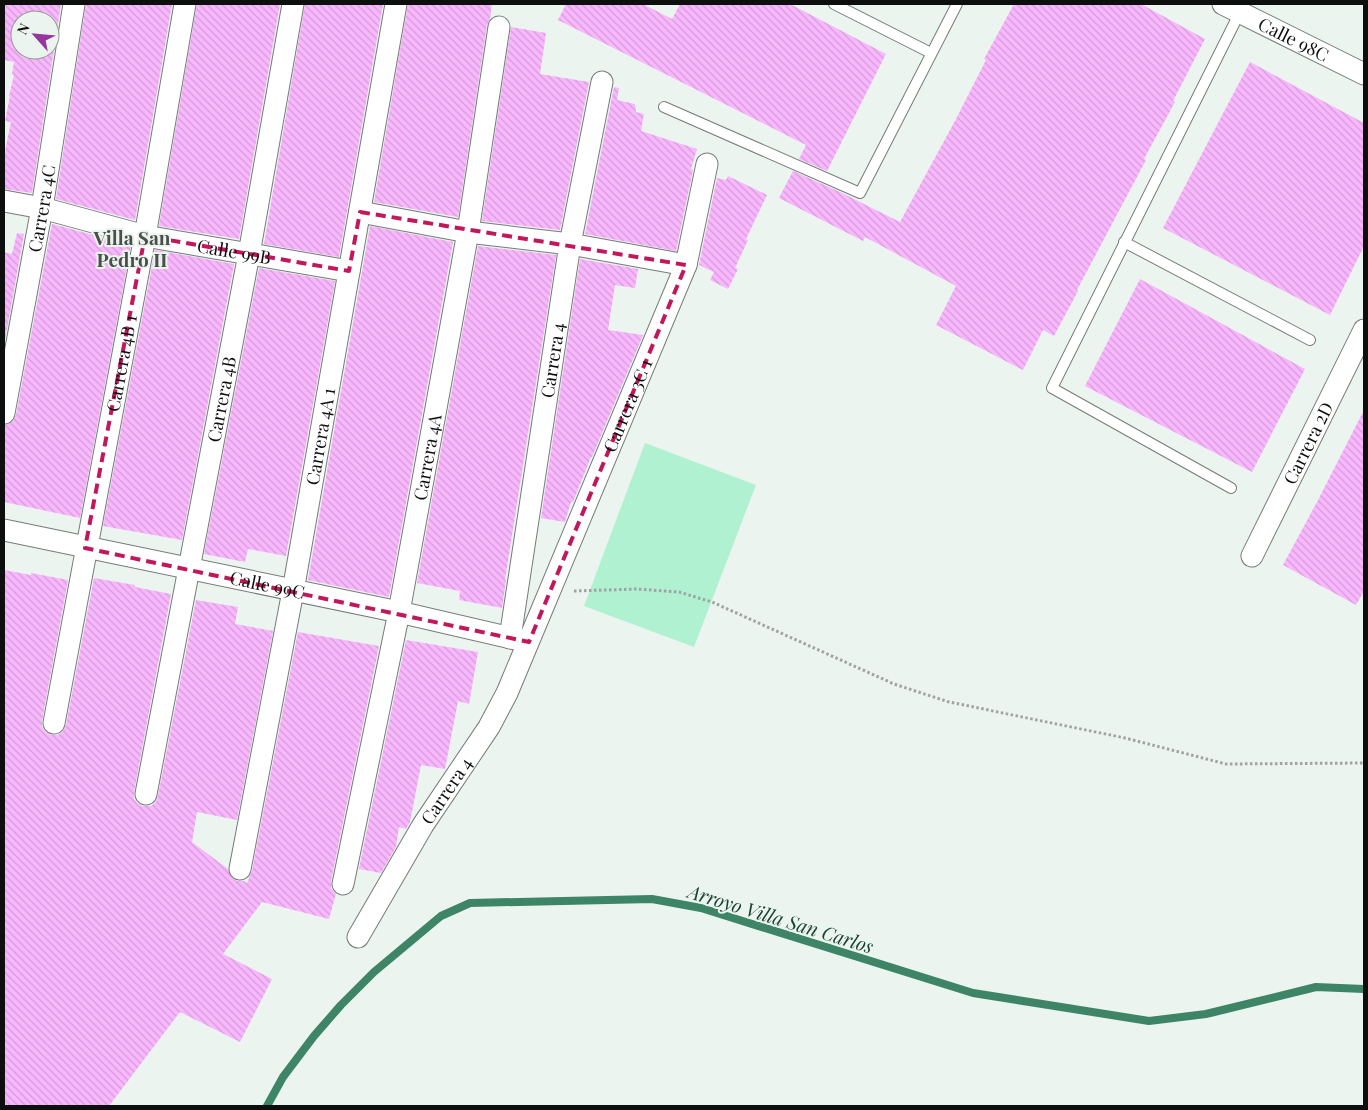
<svg xmlns="http://www.w3.org/2000/svg" width="1368" height="1110" viewBox="0 0 1368 1110" font-family="'Playfair Display',serif">
<style>
.grass{fill:#aff1d0}
.lines{fill:none;stroke-linecap:round;stroke-linejoin:round}
.stream{stroke:#3d8566;stroke-width:8}
.building{fill:url(#building-back-hatch);fill-rule:evenodd}
.service-casing{stroke:#757c78;stroke-width:12}
.minor-casing{stroke:#757c78;stroke-width:23}
.path{stroke:#9ea4a1;stroke-width:3;stroke-dasharray:2.5 2.5;stroke-linecap:butt}
.service{stroke:#fff;stroke-width:10}
.minor{stroke:#fff;stroke-width:21}
.marked{fill:none;stroke:#c2185b;stroke-width:4;stroke-dasharray:10 6;stroke-linejoin:round}
.labels{text-anchor:middle;dominant-baseline:central;stroke-width:4;stroke-linejoin:round;paint-order:stroke}
.street-label{font-size:18px;fill:#0d0f0e;stroke:#ecf4f0}
.neighbourhood-label{font-size:19px;font-weight:bold;fill:#49504c;stroke:#ecf4f0}
.water-label{font-size:19px;font-style:italic;fill:#194432;stroke:#ecf4f0}
</style>
<defs>
<pattern id="building-back-hatch" width="6" height="6" patternUnits="userSpaceOnUse" patternTransform="scale(1.25)"><rect width="6" height="6" fill="#f9b7fd"/><path d="M-1 5l2 2M0 0l6 6M5-1l2 2" fill="none" stroke="#d49cd8"/></pattern>
</defs>
<rect width="100%" height="100%" fill="#ecf4f0"/>
<polygon class="grass" points="645,443 756,485 694,647 584,606"/>
<g class="lines">
<polyline class="stream" points="267,1106 283,1077 314,1036 341,1005 374,972 441,916 470,903 652,899 701,908 973,993 1149,1021 1206,1014 1316,987 1364,989"/>
</g>
<g class="building">
<path d="M4,4H61L32,193L4,189V156L11,122L5,121L10,96H9L14,75L12,74L14,62L4,60ZM20,20H50V50H20Z"/>
<polygon points="86,4 172,4 135,220 56,199"/>
<polygon points="197,4 280,4 239,239 159,226"/>
<polygon points="305,4 383,4 339,257 264,244"/>
<polygon points="408,4 492,4 490,19 487,25 458,217 374,202"/>
<polygon points="566,4 643,4 672,19 680,4 790,4 886,54 827,171 799,159 806,145 558,20"/>
<polygon points="1014,4 1141,4 1205,39 1173,101 1175,102 1144,159 1146,160 1077,290 1078,291 1054,336 1043,330 1023,370 936,325 956,286 865,237 863,241 779,198 793,171 840,192 900,222 956,119 986,60 984,59"/>
<polygon points="511,27 546,33 540,74 589,82 560,230 482,221"/>
<polygon points="1250,62 1364,123 1364,246 1330,315 1163,228"/>
<polygon points="614,87 619,88 617,100 635,104 636,112 644,114 641,131 697,149 691,169 693,170 676,251 585,234"/>
<polygon points="728,176 767,195 746,239 748,240 735,268 738,269 728,289 710,280 714,272 699,265 717,178 726,180"/>
<polygon points="52,224 131,245 80,518 4,502 4,425 13,421 16,415"/>
<polygon points="370,226 453,242 389,597 308,580"/>
<polygon points="17,233 24,234 4,346 4,252 12,254"/>
<polygon points="478,246 556,255 505,580 506,580 502,608 459,600 460,591 417,583"/>
<polygon points="155,250 234,264 182,540 103,526"/>
<polygon points="580,259 638,269 635,288 615,285 608,330 643,335 592,457 591,457 573,502 571,502 565,522 541,518"/>
<polygon points="259,268 335,281 286,556 248,549 245,562 204,554"/>
<polygon points="1140,279 1305,369 1252,472 1085,386"/>
<polygon points="1364,410 1364,591 1356,605 1283,565 1317,502"/>
<polygon points="4,570 31,575 31,573 68,580 42,721 42,727 46,732 52,735 58,735 63,731 66,725 94,578 135,585 135,587 171,594 134,792 134,799 138,804 143,806 151,806 156,802 158,796 196,600 238,607 235,624 273,631 237,820 197,812 192,842 228,869 232,878 237,881 244,881 247,883 252,871 298,632 379,646 331,881 331,888 336,894 329,919 262,902 223,954 272,979 240,1042 180,1012 109,1106 4,1106"/>
<polygon points="406,640 478,652 469,704 458,701 445,769 421,765 410,822 406,829 399,827 396,847 381,873 359,869"/>
</g>
<g class="lines">
<defs>
<g id="service">
<polyline points="834,4 931,53"/>
<polyline points="664,107 860,193 957,4"/>
<polyline points="1124,242 1310,340"/>
<polyline points="1231,488 1052,388 1240,12"/>
</g>
<g id="minor">
<path id="s1" d="M1223,4L1364,74"/>
<path id="s2" d="M4,201L42,208L145,236L349,271"/>
<polyline points="360,212 468,232 570,244 686,265"/>
<path id="s3" d="M4,413L42,208L74,4"/>
<path id="s4" d="M4,530L399,612L524,641"/>
<path id="s5" d="M1252,556L1364,330"/>
<path id="s6" d="M510,638L570,244L602,82"/>
<path id="s7" d="M54,723L145,236L185,4"/>
<path id="s8" d="M146,794L249,254L293,4"/>
<path id="s9" d="M240,869L293,591L396,4"/>
<path id="s10" d="M343,884L399,612L468,232L499,27"/>
<path id="s11" d="M358,937L423,825L489,727L507,693L686,265L707,164"/>
</g>
</defs>
<use href="#service" class="service-casing"/>
<use href="#minor" class="minor-casing"/>
<polyline class="path" points="574,591 637,589 679,592 712,602 894,684 949,702 1125,738 1226,764 1364,763"/>
<use href="#service" class="service"/>
<use href="#minor" class="minor"/>
</g>
<path class="marked" d="M360,212L686,265L529,642L85,548L145,236L349,271Z"/>
<g class="labels">
<g class="street-label">
<text stroke="none"><textPath href="#s1" startOffset="79">Calle 98C</textPath></text>
<text stroke="none"><textPath href="#s3" startOffset="208">Carrera 4C</textPath></text>
<text stroke="none"><textPath href="#s2" startOffset="236">Calle 99B</textPath></text>
<text stroke="none"><textPath href="#s6" startOffset="281">Carrera 4</textPath></text>
<text stroke="none"><textPath href="#s7" startOffset="366">Carrera 4B 1</textPath></text>
<text stroke="none"><textPath href="#s8" startOffset="402">Carrera 4B</textPath></text>
<text stroke="none"><textPath href="#s11" startOffset="598">Carrera 3C 1</textPath></text>
<text stroke="none"><textPath href="#s9" startOffset="440">Carrera 4A 1</textPath></text>
<text stroke="none"><textPath href="#s5" startOffset="126">Carrera 2D</textPath></text>
<text stroke="none"><textPath href="#s10" startOffset="435">Carrera 4A</textPath></text>
<text stroke="none"><textPath href="#s4" startOffset="269">Calle 99C</textPath></text>
<text stroke="none"><textPath href="#s11" startOffset="171">Carrera 4</textPath></text>
</g>
<g class="neighbourhood-label">
<text x="132" y="237">Villa San<tspan x="132" dy="22">Pedro II</tspan></text>
</g>
<g class="water-label">
<text transform="translate(781 918) rotate(17)">Arroyo Villa San Carlos</text>
</g>
</g>
<rect width="1368" height="1110" fill="none" stroke="#0d0f0e" stroke-width="10"/>
<g transform="translate(35 35) rotate(297)"><circle r="24" fill="#ecf4f0" stroke="#939896"/>
<path d="M0-4L9 19L0 12L-9 19Z" fill="#97379e"/>
<text y="-8" font-size="14" font-weight="bold" text-anchor="middle" fill="#0d0f0e">N</text>
</g>
</svg>
